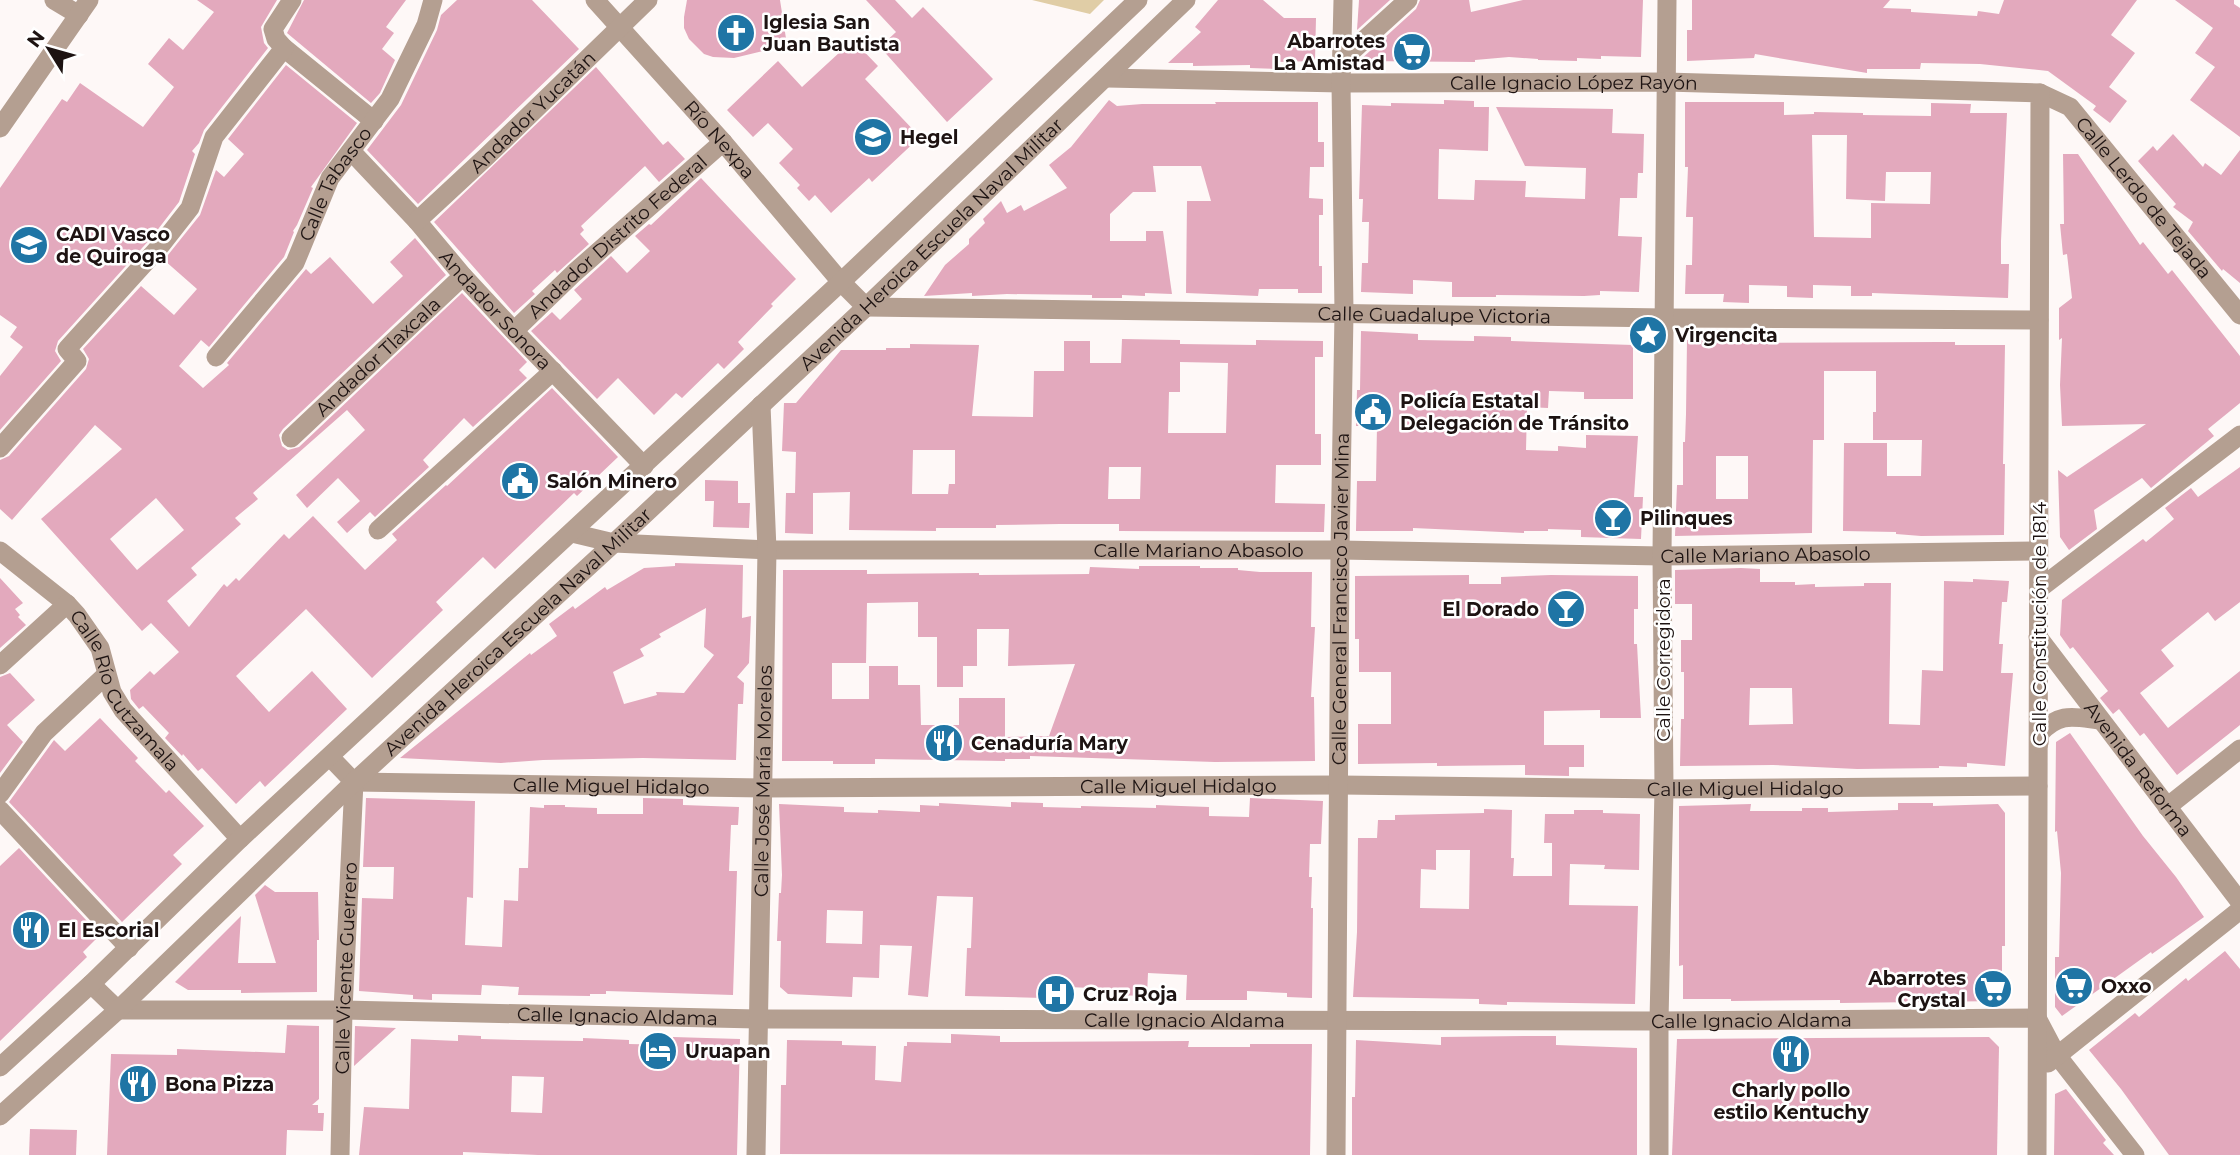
<svg xmlns="http://www.w3.org/2000/svg" width="2240" height="1155" viewBox="0 0 2240 1155" font-family="Montserrat,sans-serif">
<style>
.green{fill:#e0cda6}
.building{fill:#e3a9bd;fill-rule:evenodd}
.lines{fill:none;stroke-linecap:round;stroke-linejoin:round}
.minor{stroke:#b49f91;stroke-width:19}
.tertiary{stroke:#b49f91;stroke-width:19}
.labels{text-anchor:middle;dominant-baseline:central;stroke-width:5;stroke-linejoin:round;paint-order:stroke}
.poi-label{font-size:19px;font-weight:bold;fill:#1d1312;stroke:#fff;text-anchor:start}
.street-label{font-size:19px;fill:#1d1312;stroke:#fff}
</style>
<rect width="100%" height="100%" fill="#fef8f7"/>
<polygon class="green" points="1032,0 1104,0 1090,14"/>
<g class="building">
<polygon points="197,0 277,0 261,27 264,43 268,48 204,130 199,143 192,151 195,154 179,202 152,237 58,341 55,351 61,361 0,430 0,376 23,347 10,337 17,327 0,315 0,188 62,99 67,102 80,83 143,127 174,87 148,64 169,38 183,50 214,12"/>
<polygon points="304,0 406,0 386,27 394,33 382,49 395,60 380,93 371,103 287,33"/>
<polygon points="457,0 532,0 579,49 418,204 367,150 401,105 437,30 441,15"/>
<polygon points="687,0 780,0 787,45 734,58 713,57 704,54 689,39 684,28 684,17"/>
<polygon points="866,0 895,0 912,18 923,7 993,79 947,122 880,47 896,32"/>
<polygon points="1218,0 1263,0 1284,18 1316,18 1315,61 1276,62 1276,69 1250,68 1250,65 1193,66 1193,63 1168,63 1201,32 1195,27"/>
<polygon points="1359,0 1390,0 1357,30"/>
<polygon points="1420,0 1469,0 1471,12 1523,0 1643,0 1641,57 1601,56 1601,59 1577,58 1577,61 1538,60 1538,59 1509,57 1475,60 1475,62 1359,61 1416,9"/>
<polygon points="1692,0 1890,0 1883,8 1911,9 1911,12 1977,16 1978,11 1999,14 2004,0 2137,0 2111,35 2135,53 2109,87 2127,101 2110,123 2093,110 2096,106 2048,71 1980,64 1921,63 1920,69 1867,69 1867,73 1755,54 1754,58 1687,61 1687,30 1692,30"/>
<polygon points="2175,0 2234,0 2234,4 2240,8 2240,137 2190,100 2215,67 2195,53 2213,28"/>
<polygon points="853,40 878,66 865,79 920,137 872,182 869,178 831,213 815,195 809,201 797,188 800,185 779,163 793,149 768,123 753,137 727,110 778,61 802,87"/>
<path d="M286,65L357,123L311,187L313,188L297,225L293,231L294,232L284,257L209,347L201,340L179,366L203,388L229,365L227,363L306,269L311,274L330,257L373,304L403,276L390,262L415,238L446,275L283,429L279,435L282,446L288,450L299,447L462,293L527,362L519,370L527,378L473,427L464,418L423,460L429,467L375,517L370,512L347,533L337,522L360,501L338,478L307,508L296,495L365,430L347,410L253,493L258,499L235,518L241,524L191,568L197,575L167,601L189,627L224,584L227,587L236,578L239,581L284,534L289,539L313,516L365,570L397,540L392,534L446,485L447,486L552,388L618,457L577,496L574,493L495,569L483,557L436,602L443,610L372,678L306,609L236,676L269,712L312,671L347,709L265,787L260,781L236,804L202,768L198,771L183,754L182,756L165,738L169,733L143,706L139,709L131,699L130,690L150,671L154,675L179,652L151,623L142,631L41,519L122,449L95,425L12,520L0,509V460L9,456L86,369L89,359L83,349L141,286L174,315L197,289L164,260L200,215L216,170L224,177L244,154L228,139ZM156,498L184,530L137,570L110,539Z"/>
<polygon points="596,67 663,145 668,141 685,159 659,182 645,166 581,226 584,230 580,234 589,244 557,273 555,270 532,291 535,294 514,313 434,222"/>
<polygon points="1109,100 1117,106 1142,104 1216,104 1215,102 1318,102 1318,142 1324,142 1324,167 1310,167 1309,198 1323,199 1323,215 1319,215 1319,266 1322,266 1322,293 1298,293 1298,289 1259,289 1258,296 1186,293 1187,201 1211,201 1201,166 1153,166 1156,192 1133,192 1110,214 1110,241 1146,241 1146,231 1163,231 1172,294 1145,293 1145,296 1122,295 1122,298 1092,298 1092,295 1007,294 972,296 972,293 924,296 945,265 969,244 969,239 985,223 983,219 1001,201 1007,213 1021,205 1024,211 1067,188 1049,165 1071,147"/>
<polygon points="1444,100 1474,101 1474,107 1489,107 1488,151 1439,149 1438,199 1474,200 1475,180 1526,181 1525,197 1585,199 1586,168 1525,166 1496,107 1613,109 1612,133 1644,134 1643,173 1638,173 1637,198 1620,198 1618,236 1642,237 1639,292 1600,291 1600,295 1584,296 1496,295 1496,297 1452,297 1452,282 1413,280 1413,294 1361,292 1362,263 1368,263 1369,222 1362,222 1363,199 1359,199 1362,105 1391,106 1391,103 1444,104"/>
<path d="M1685,102H1784V115L1814,114V112L1863,113V115L1931,116V103L1971,104L1970,113H2007L2001,241V264H2009L2008,298L1872,293V296H1851V286L1813,285V298L1787,297V286L1749,285V303L1723,302L1724,294H1685L1686,265H1692L1693,217H1686L1688,167H1685ZM1812,135H1847L1846,199L1885,201L1886,172H1931L1930,204L1871,203V238L1814,237Z"/>
<polygon points="2173,134 2203,167 2205,163 2221,175 2240,150 2240,283 2223,269 2222,271 2188,231 2193,222 2173,207 2176,204 2138,161 2153,146 2157,151"/>
<polygon points="2063,154 2078,154 2140,245 2143,242 2168,274 2172,270 2240,356 2240,403 2208,429 2214,436 2151,488 2142,478 2094,510 2097,529 2069,550 2060,537 2058,470 2067,477 2146,424 2062,426 2060,385 2062,338 2059,340 2059,308 2072,298 2067,254 2063,255 2060,224 2064,224"/>
<polygon points="701,178 796,279 771,304 773,306 738,342 744,349 724,369 718,363 682,398 676,393 654,415 618,378 597,399 531,331 552,312 560,320 582,299 574,290 611,256 627,273 650,251 635,236 649,224 651,225"/>
<polygon points="1361,331 1418,334 1418,340 1474,341 1474,336 1511,337 1511,341 1633,345 1633,399 1584,399 1584,392 1549,391 1548,408 1527,407 1526,450 1558,451 1558,446 1586,448 1586,435 1638,436 1634,497 1643,497 1641,539 1581,537 1581,530 1548,529 1548,531 1524,531 1524,533 1413,528 1413,531 1356,531 1357,481 1376,481 1377,426 1356,426 1357,390 1360,390"/>
<path d="M1122,339L1180,340V344L1256,345V340L1323,341V357H1315V434H1321V465H1276L1275,503L1325,504L1324,532L1119,531V524H1060L996,525V528H936V531L849,530L850,492L813,493V534L785,533L786,493H795L796,452L782,451L784,403H796L841,350H886V348H910V344L979,345L972,416L1033,417L1034,371H1064V341H1090V363H1121ZM1180,362L1228,363L1226,433H1168L1169,392H1180ZM913,450H955V484H949L948,494H912ZM1109,467H1141L1140,499H1108Z"/>
<path d="M1687,340H1750V343L1940,342H1955V345H2005L2003,464H2005L2004,535L1921,536L1896,534V532L1843,531L1844,443H1887V476H1921L1922,440H1873V412H1876V371H1824V440H1813L1812,533L1675,536L1677,485H1683V442H1685L1686,414ZM1716,456H1748V499H1716Z"/>
<polygon points="2240,467 2240,602 2215,621 2208,612 2161,650 2174,666 2140,693 2168,728 2240,671 2240,725 2177,775 2144,733 2140,736 2119,709 2113,714 2100,698 2108,691 2073,647 2070,649 2060,635 2062,600 2143,539 2146,542 2174,519 2165,508 2191,488 2198,497"/>
<polygon points="705,480 738,481 738,503 750,503 749,528 713,527 714,501 705,501"/>
<path d="M675,563L743,565L742,618L751,616L749,663L737,677L744,683L743,704H738L736,760L643,758L543,760L501,763L400,758L530,653L531,655L557,636L549,624L573,606L575,609L605,587L607,590L644,568L675,566ZM706,608L704,647L714,655L684,693L656,692L657,695L624,704L613,672L644,656L640,649L661,637L659,634Z"/>
<path d="M1139,566H1200V568H1238V570L1260,572H1312L1311,627H1315L1311,697H1314L1315,761L1215,762L1030,756V759H1005V761L875,759V764H833V761H782L783,570H867V574L979,573V575L1089,574L1090,567L1139,569ZM918,602V637H937V687H963V666H977V629H1009L1008,666L1075,664L1049,736L1005,737V698H959V725H921L920,685H898V666H869V699H832V663H866L867,603Z"/>
<path d="M1741,568L1760,569V582H1795V585L1815,584V587L1864,586V583H1891L1889,724L1920,725L1922,670L1943,671L1944,581L1973,582V579L2009,581L2007,602H2002L1999,644H2003L2001,673H2013L2005,766L1967,763V767L1939,766V768L1857,769L1773,765L1680,766L1681,719H1684V672H1681V640H1692V604H1675V570ZM1750,688H1792L1793,724L1749,725Z"/>
<polygon points="1469,575 1469,584 1501,584 1501,577 1551,575 1638,576 1638,609 1634,609 1634,644 1637,644 1641,718 1600,718 1600,710 1544,711 1544,745 1584,745 1584,767 1569,767 1569,776 1525,775 1525,765 1437,766 1437,763 1358,764 1358,724 1391,724 1391,672 1359,672 1359,639 1355,639 1355,576"/>
<polygon points="0,578 23,603 15,609 20,615 18,617 26,625 0,648"/>
<polygon points="10,673 35,700 7,725 23,742 0,773 0,677"/>
<polygon points="100,718 138,758 135,761 166,793 169,790 204,826 173,855 182,864 122,922 9,802 54,740 65,751"/>
<polygon points="2070,733 2143,836 2176,877 2204,917 2152,954 2151,952 2062,1016 2055,1007 2055,957 2059,957 2061,873 2057,831 2055,832 2056,742"/>
<polygon points="366,798 475,801 473,898 467,897 465,945 502,947 504,900 518,901 519,868 528,868 530,807 544,808 544,805 565,805 565,807 597,808 597,814 643,814 643,798 683,799 683,805 739,807 738,825 731,825 729,871 737,871 733,995 606,991 606,994 590,994 590,996 518,995 519,987 482,985 481,995 432,994 432,1000 413,999 413,995 359,991 362,898 393,899 394,867 363,867"/>
<path d="M1250,798L1323,801L1321,844H1310L1309,877H1312L1311,908H1313L1312,998L1287,997V993L1247,991V1000H1186L1187,975L1148,973L1147,996L1112,995V989L1069,987V1007H1044L1043,998L965,996L967,948H971L973,897L937,896L928,997L908,995L912,946L880,945L879,978L853,977L852,997L788,994L780,987L781,941H777L779,893H781L782,875L779,804L844,807V812L878,813V810L920,812V805L939,806V803L1011,807V802L1043,803V807L1081,808V806L1156,808V805L1181,806L1209,807V816L1249,817ZM827,910L863,911L862,944L826,943Z"/>
<polygon points="1898,803 1933,803 1933,806 1998,804 2005,813 2005,946 2002,946 2002,1001 1840,1003 1840,1000 1731,1001 1731,999 1683,999 1683,965 1679,966 1679,806 1751,804 1750,811 1802,811 1802,808 1828,808 1828,812 1898,810"/>
<path d="M1484,809L1512,810L1511,858H1514L1513,876H1552V843H1544L1545,814H1574V810H1603V813L1640,814L1639,870L1604,869L1605,865L1570,864L1569,905L1638,906L1635,1004L1507,1002V1005L1479,1004V999L1353,997L1357,932L1358,838H1377L1378,820H1395V815L1484,813ZM1436,850H1470L1469,909L1420,908L1421,869L1436,870Z"/>
<polygon points="19,848 100,935 83,952 87,957 0,1041 0,866"/>
<polygon points="265,885 275,892 318,892 319,940 317,940 317,992 241,993 241,990 188,990 175,982 241,916 238,963 276,963 255,895"/>
<polygon points="2225,951 2240,969 2240,1155 2169,1155 2121,1089 2089,1050 2135,1013 2139,1017 2186,978 2188,981"/>
<polygon points="287,1025 319,1026 319,1099 312,1105 318,1105 318,1113 324,1113 323,1131 287,1130 286,1155 107,1155 111,1054 177,1055 177,1049 285,1053"/>
<polygon points="355,1026 396,1028 354,1066"/>
<polygon points="951,1034 1000,1036 1000,1042 1189,1041 1188,1047 1250,1047 1250,1044 1312,1044 1310,1155 780,1154 781,1085 786,1085 787,1040 842,1041 842,1045 876,1046 875,1080 901,1082 904,1046 907,1046 907,1042 951,1043"/>
<path d="M458,1035L481,1036V1039L518,1040L583,1041V1038L629,1040V1044L673,1045V1037L740,1039L737,1155H538L463,1152V1155H359L364,1107L409,1109L411,1039L458,1041ZM512,1076L544,1077L542,1113L511,1112Z"/>
<polygon points="1524,1036 1556,1036 1556,1045 1637,1048 1637,1155 1352,1155 1352,1097 1355,1097 1356,1040 1441,1045 1441,1037"/>
<polygon points="1989,1037 1999,1047 1997,1155 1672,1155 1677,1039"/>
<polygon points="2066,1089 2106,1140 2103,1143 2114,1155 2054,1155 2055,1094"/>
<polygon points="30,1129 77,1130 76,1155 29,1155"/>
</g>
<g class="lines">
<g class="minor">
<polyline points="54,0 79,15"/>
<path id="s1" d="M595,0L723,142L841,282L866,307L1666,318L2039,320"/>
<polyline points="284,48 374,121"/>
<polyline points="1342,60 1408,0"/>
<path id="s2" d="M2040,93L2070,107L2240,315"/>
<path id="s3" d="M351,151L417,221L463,276L514,331L644,466"/>
<path id="s4" d="M417,221L487,156L648,0"/>
<path id="s5" d="M514,331L574,273L723,142"/>
<path id="s6" d="M216,357L295,263L330,178L390,99L426,25L433,0"/>
<path id="s7" d="M291,438L463,276"/>
<polyline points="0,448 77,361 67,349 161,245 190,208 214,137 284,48 276,39 273,29 292,0"/>
<polyline points="378,530 553,371"/>
<path id="s8" d="M572,533L614,543L767,550H1340L1662,556L2039,551"/>
<path id="s9" d="M0,551L67,604L77,615L100,648L112,692L123,710L240,839"/>
<polyline points="2039,589 2240,435"/>
<polyline points="0,665 67,604"/>
<path id="s10" d="M330,757L354,782L764,788L1340,785L1664,789L2038,786"/>
<polyline points="0,794 44,733 106,675"/>
<polyline points="2167,807 2240,749"/>
<polyline points="0,810 129,948"/>
<path id="s11" d="M91,984L118,1010H343L757,1019L1659,1021L2037,1018L2056,1054L2135,1155"/>
<polyline points="2048,1063 2240,910"/>
<path id="s12" d="M340,1155L343,1010L354,782"/>
<polyline points="1659,1155 1659,1021 1664,789 1662,556 1667,0"/>
</g>
<g class="tertiary">
<path id="s13" d="M1107,78L1341,83L1666,82L2040,93L2037,1155"/>
<polyline points="0,128 89,0"/>
<path id="s14" d="M2038,637L2240,902"/>
<path d="M2039,743L2040,733C2060,712 2073,717 2100,720"/>
<polyline points="0,1067 91,984 240,839 841,282 1138,0"/>
<path id="s15" d="M0,1116L118,1010L354,782L614,543L866,307L1186,0"/>
<path id="s16" d="M756,1155L767,550L761,405"/>
<path id="s17" d="M1336,1155L1340,550L1344,313L1341,83L1343,0"/>
</g>
</g>
<defs>
<symbol id="church-disc" viewBox="-11 -11 22 22"><circle r="9.5" fill="#1f75a5" stroke="#fff"/><path d="M-1.2-6h2.4v3.5h3.3v2.4h-3.3V6h-2.4V-.1h-3.3v-2.4h3.3Z" fill="#fff"/></symbol>
<symbol id="supermarket-disc" viewBox="-11 -11 22 22"><circle r="9.5" fill="#1f75a5" stroke="#fff"/><path d="M-6-5.5h2.5l.6 2H6L4.5 2H-2.5L-4.4-4H-6ZM-1.5 3.2a1.3 1.3 0 1 0 .1 0ZM3 3.2a1.3 1.3 0 1 0 .1 0Z" fill="#fff"/></symbol>
<symbol id="school-disc" viewBox="-11 -11 22 22"><circle r="9.5" fill="#1f75a5" stroke="#fff"/><path d="M0-5L7-2L0 1L-7-2ZM-4 1L0 2.5L4 1V4Q0 6-4 4Z" fill="#fff"/></symbol>
<symbol id="sight-disc" viewBox="-11 -11 22 22"><circle r="9.5" fill="#1f75a5" stroke="#fff"/><path d="M0-6L1.8-2.2L6-1.7L2.9 1.2L3.7 5.4L0 3.3L-3.7 5.4L-2.9 1.2L-6-1.7L-1.8-2.2Z" fill="#fff"/></symbol>
<symbol id="civic-disc" viewBox="-11 -11 22 22"><circle r="9.5" fill="#1f75a5" stroke="#fff"/><path d="M-.6-6.5H3V-4.5H.6V-3L4-1V1h2V6H-6V1h2V-1L-.6-3ZM-1.2 2.5V6h2.4V2.5Z" fill="#fff"/></symbol>
<symbol id="bar-disc" viewBox="-11 -11 22 22"><circle r="9.5" fill="#1f75a5" stroke="#fff"/><path d="M-6-5H6L.8 .8V4.5H3.5V6h-7V4.5H-.8V.8Z" fill="#fff"/></symbol>
<symbol id="restaurant-disc" viewBox="-11 -11 22 22"><circle r="9.5" fill="#1f75a5" stroke="#fff"/><path d="M-5-6h1v4h1v-4h1v4h1v-4h1v5L-1.5 .5V6h-2V.5L-5-1ZM5-6V6H3V1.5H1.5Q1.5-4 5-6Z" fill="#fff"/></symbol>
<symbol id="hospital-disc" viewBox="-11 -11 22 22"><circle r="9.5" fill="#1f75a5" stroke="#fff"/><path d="M-5-5h3v3.5h4V-5h3V5h-3V1.5h-4V5h-3Z" fill="#fff"/></symbol>
<symbol id="hotel-disc" viewBox="-11 -11 22 22"><circle r="9.5" fill="#1f75a5" stroke="#fff"/><path d="M-6-4.5h1.5V1H6V5H4.5V3h-9V5H-6ZM-4 0a1.8 1.8 0 1 1 3.6 0ZM.5 0V-2.5h3Q6-2.5 6 0Z" fill="#fff"/></symbol>
</defs>
<g fill-rule="evenodd">
<use href="#church-disc" x="714" y="11" width="44" height="44"/>
<use href="#supermarket-disc" x="1390" y="30" width="44" height="44"/>
<use href="#school-disc" x="851" y="115" width="44" height="44"/>
<use href="#school-disc" x="7" y="223" width="44" height="44"/>
<use href="#sight-disc" x="1626" y="313" width="44" height="44"/>
<use href="#civic-disc" x="1351" y="390" width="44" height="44"/>
<use href="#civic-disc" x="498" y="459" width="44" height="44"/>
<use href="#bar-disc" x="1591" y="496" width="44" height="44"/>
<use href="#bar-disc" x="1544" y="587" width="44" height="44"/>
<use href="#restaurant-disc" x="922" y="721" width="44" height="44"/>
<use href="#restaurant-disc" x="9" y="908" width="44" height="44"/>
<use href="#supermarket-disc" x="2052" y="964" width="44" height="44"/>
<use href="#supermarket-disc" x="1971" y="967" width="44" height="44"/>
<use href="#hospital-disc" x="1034" y="972" width="44" height="44"/>
<use href="#hotel-disc" x="636" y="1029" width="44" height="44"/>
<use href="#restaurant-disc" x="1769" y="1032" width="44" height="44"/>
<use href="#restaurant-disc" x="116" y="1062" width="44" height="44"/>
</g>
<g class="labels">
<g class="poi-label">
<text x="763" y="22">Iglesia San<tspan x="763" dy="22">Juan Bautista</tspan></text>
<text x="1385" y="41" text-anchor="end">Abarrotes<tspan x="1385" dy="22">La Amistad</tspan></text>
<text x="900" y="137">Hegel</text>
<text x="56" y="234">CADI Vasco<tspan x="56" dy="22">de Quiroga</tspan></text>
<text x="1675" y="335">Virgencita</text>
<text x="1400" y="401">Policía Estatal<tspan x="1400" dy="22">Delegación de Tránsito</tspan></text>
<text x="547" y="481">Salón Minero</text>
<text x="1640" y="518">Pilinques</text>
<text x="1539" y="609" text-anchor="end">El Dorado</text>
<text x="971" y="743">Cenaduría Mary</text>
<text x="58" y="930">El Escorial</text>
<text x="1966" y="978" text-anchor="end">Abarrotes<tspan x="1966" dy="22">Crystal</tspan></text>
<text x="2101" y="986">Oxxo</text>
<text x="1083" y="994">Cruz Roja</text>
<text x="685" y="1051">Uruapan</text>
<text x="165" y="1084">Bona Pizza</text>
<text x="1791" y="1090" text-anchor="middle">Charly pollo<tspan x="1791" dy="22">estilo Kentuchy</tspan></text>
</g>
<g class="street-label">
<text stroke="none"><textPath href="#s13" startOffset="467">Calle Ignacio López Rayón</textPath></text>
<text stroke="none"><textPath href="#s4" startOffset="159">Andador Yucatán</textPath></text>
<text stroke="none"><textPath href="#s1" startOffset="187">Río Nexpa</textPath></text>
<text stroke="none"><textPath href="#s6" startOffset="212">Calle Tabasco</textPath></text>
<text stroke="none"><textPath href="#s2" startOffset="150">Calle Lerdo de Tejada</textPath></text>
<text stroke="none"><textPath href="#s5" startOffset="140">Andador Distrito Federal</textPath></text>
<text stroke="none"><textPath href="#s15" startOffset="1276">Avenida Heroica Escuela Naval Militar</textPath></text>
<text stroke="none"><textPath href="#s3" startOffset="215">Andador Sonora</textPath></text>
<text stroke="none"><textPath href="#s1" startOffset="978">Calle Guadalupe Victoria</textPath></text>
<text stroke="none"><textPath href="#s7" startOffset="119">Andador Tlaxcala</textPath></text>
<text stroke="none"><textPath href="#s8" startOffset="628">Calle Mariano Abasolo</textPath></text>
<text stroke="none"><textPath href="#s8" startOffset="1195">Calle Mariano Abasolo</textPath></text>
<text stroke="none"><textPath href="#s17" startOffset="556">Calle General Francisco Javier Mina</textPath></text>
<text transform="translate(2039 624) rotate(-90)">Calle Constitución de 1814</text>
<text stroke="none"><textPath href="#s15" startOffset="709">Avenida Heroica Escuela Naval Militar</textPath></text>
<text transform="translate(1663 660) rotate(-90)">Calle Corregidora</text>
<text stroke="none"><textPath href="#s9" startOffset="191">Calle Río Cutzamala</textPath></text>
<text stroke="none"><textPath href="#s14" startOffset="166">Avenida Reforma</textPath></text>
<text stroke="none"><textPath href="#s16" startOffset="374">Calle José María Morelos</textPath></text>
<text stroke="none"><textPath href="#s10" startOffset="292">Calle Miguel Hidalgo</textPath></text>
<text stroke="none"><textPath href="#s10" startOffset="859">Calle Miguel Hidalgo</textPath></text>
<text stroke="none"><textPath href="#s10" startOffset="1426">Calle Miguel Hidalgo</textPath></text>
<text stroke="none"><textPath href="#s12" startOffset="187">Calle Vicente Guerrero</textPath></text>
<text stroke="none"><textPath href="#s11" startOffset="537">Calle Ignacio Aldama</textPath></text>
<text stroke="none"><textPath href="#s11" startOffset="1104">Calle Ignacio Aldama</textPath></text>
<text stroke="none"><textPath href="#s11" startOffset="1671">Calle Ignacio Aldama</textPath></text>
</g>
</g>
<g transform="translate(49 49) rotate(307)" stroke="#ffffff" stroke-width="5" paint-order="stroke">
<path d="M0-5L12 26L0 18L-12 26Z" fill="#1d1312"/>
<text y="-10" font-size="19" font-weight="bold" text-anchor="middle" fill="#1d1312">N</text>
</g>
</svg>
